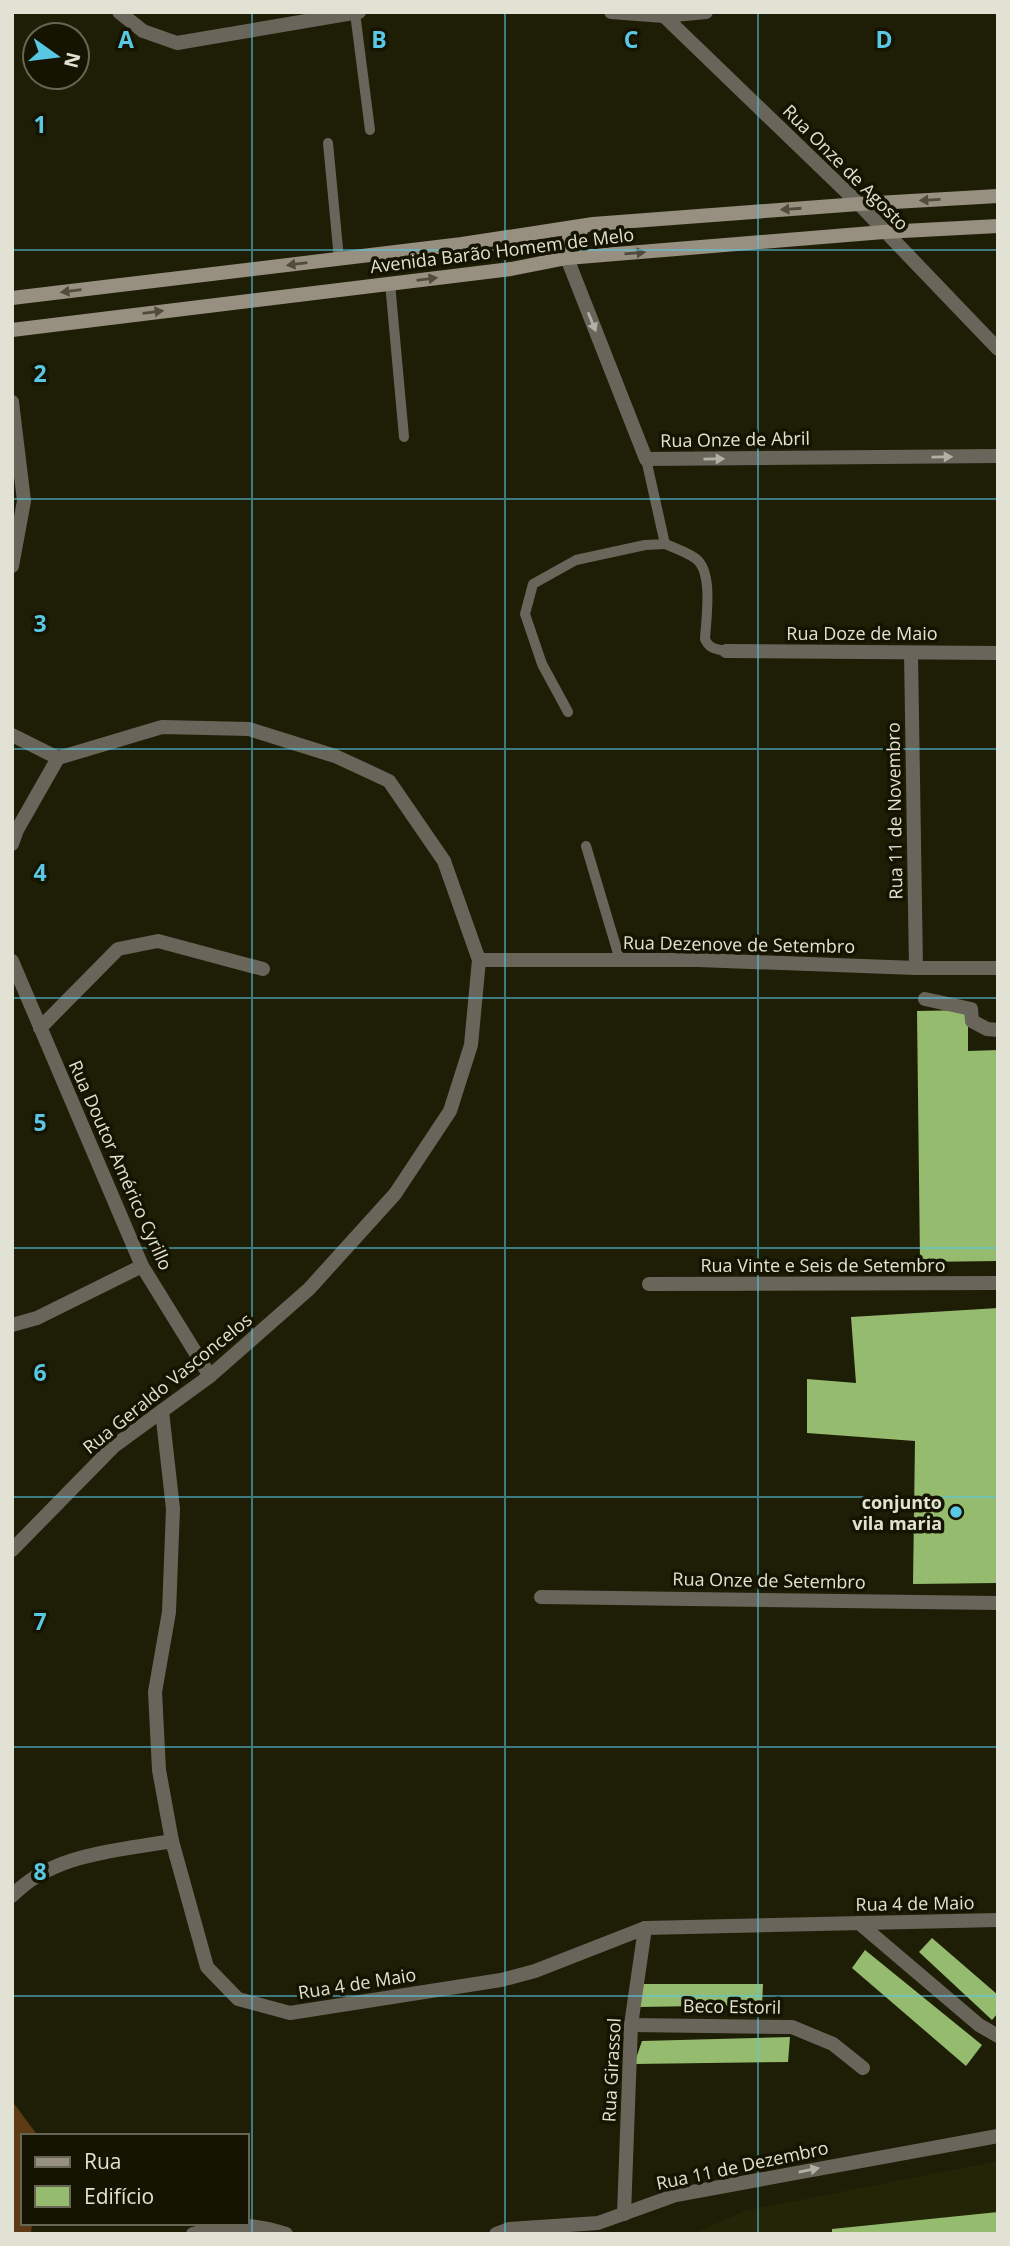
<svg xmlns="http://www.w3.org/2000/svg" width="1010" height="2246" viewBox="0 0 1010 2246" font-family="'Open Sans',sans-serif">
<style>
.built{fill:#242406}
.green{fill:#5e3b14}
.building{fill:#95bb6f}
.lines{fill:none;stroke-linecap:round;stroke-linejoin:round}
.service{stroke:#6a655b;stroke-width:10}
.minor{stroke:#6a655b;stroke-width:14}
.secondary{stroke:#978f7f;stroke-width:14}
.oneway{fill:#504b3a}
.oneway2{fill:#b1b0a4}
.grid{fill:none;stroke:#59c8e5;stroke-width:2;stroke-opacity:0.55}
.poi-dot{fill:#59c8e5;stroke:#151401;stroke-width:2.5}
.labels{text-anchor:middle;dominant-baseline:central;stroke-width:7;stroke-linejoin:round;paint-order:stroke}
.street-label{font-size:18px;fill:#e1e2d4;stroke:#151401}
.poi-label{font-size:18px;font-weight:bold;fill:#e1e2d4;stroke:#151401;text-anchor:end}
.grid-label{font-size:23px;text-anchor:middle;font-weight:bold;fill:#59c8e5;stroke:#151401;stroke-width:7;stroke-linejoin:round;paint-order:stroke}
</style>
<rect width="100%" height="100%" fill="#1e1e07"/>
<polygon class="built" points="998,2161 998,2234 693,2234 744,2211"/>
<polygon class="green" points="12,2101 38,2136 23,2136 23,2223 32,2223 31,2234 12,2234"/>
<g class="building">
<polygon points="968,1010 968,1051 998,1050 998,1261 920,1262 917,1011"/>
<polygon points="998,1308 998,1583 913,1584 915,1441 807,1433 807,1379 856,1383 851,1317"/>
<polygon points="932,1938 998,1995 998,2013 992,2020 919,1952"/>
<polygon points="865,1950 982,2045 966,2066 852,1968"/>
<polygon points="641,1984 763,1984 762,2005 639,2007"/>
<polygon points="790,2037 788,2062 634,2064 642,2041"/>
<polygon points="998,2212 998,2234 832,2234 832,2229"/>
</g>
<g class="lines">
<g class="service">
<polyline points="355,13 370,130"/>
<polyline points="328,143 339,259"/>
<polyline points="390,283 404,437"/>
<path d="M665,544C675,548 686,552 695,558C714,571 706,619 705,639C709,649 716,649 726,651"/>
<polyline points="568,712 542,664 525,614 533,584 576,560 645,545 665,544 646,459"/>
<polyline points="586,846 620,960"/>
</g>
<g class="minor">
<polyline points="119,12 143,31 177,43 359,12"/>
<polyline points="611,12 664,16 706,12"/>
<polyline points="664,16 859,204 998,349"/>
<polyline points="567,258 646,459 998,456"/>
<polyline points="12,402 24,501 12,566"/>
<polyline points="726,651 998,653"/>
<polyline points="911,653 916,968"/>
<polyline points="12,735 58,758 162,727 249,729 335,756 389,781 444,861 479,960 471,1045 450,1111 395,1194 309,1289 210,1376 114,1446 12,1550"/>
<polyline points="12,844 17,830 58,758"/>
<polyline points="479,960 698,960 916,968 998,968"/>
<polyline points="12,961 142,1266 210,1376"/>
<polyline points="925,999 971,1009 972,1021 987,1029 998,1030"/>
<polyline points="40,1028 118,949 158,941 263,969"/>
<polyline points="649,1284 998,1283"/>
<polyline points="12,1325 37,1318 142,1266"/>
<polyline points="162,1411 173,1509 169,1612 155,1692 159,1770 172,1841 207,1967 238,1999 290,2013 501,1980 535,1971 645,1928 998,1920"/>
<polyline points="541,1597 998,1603"/>
<path d="M12,1896C53,1853 117,1851 172,1841"/>
<polyline points="859,1923 979,2025 998,2036"/>
<polyline points="631,2025 792,2027 833,2044 863,2068"/>
<polyline points="624,2214 631,2025 645,1928"/>
<path d="M193,2234C231,2224 248,2222 286,2234"/>
<polyline points="496,2234 509,2229 598,2223 676,2195 998,2136"/>
</g>
<g class="secondary">
<polyline points="567,258 569,237 582,229"/>
<polyline points="12,298 462,244 593,224 859,204 998,196"/>
<polyline points="12,330 511,269 567,258 884,232 998,226"/>
</g>
</g>
<defs><path id="oneway-solid" d="M-6-.8H1V-3.2L6.5 0L1 3.2V.8H-6Z" transform="scale(1.75)"/></defs>
<g class="oneway">
<use href="#oneway-solid" transform="translate(930 200) rotate(177)"/>
<use href="#oneway-solid" transform="translate(791 209) rotate(176)"/>
<use href="#oneway-solid" transform="translate(635 253) rotate(-5)"/>
<use href="#oneway-solid" transform="translate(297 264) rotate(173)"/>
<use href="#oneway-solid" transform="translate(427 279) rotate(-7)"/>
<use href="#oneway-solid" transform="translate(71 291) rotate(173)"/>
<use href="#oneway-solid" transform="translate(153 312) rotate(-7)"/>
</g>
<g class="oneway2">
<use href="#oneway-solid" transform="translate(592 322) rotate(68)"/>
<use href="#oneway-solid" transform="translate(942 457) rotate(-1)"/>
<use href="#oneway-solid" transform="translate(714 459) rotate(-1)"/>
<use href="#oneway-solid" transform="translate(809 2170) rotate(-11)"/>
</g>
<path class="grid" d="M252,12V2234M505,12V2234M758,12V2234M12,250H998M12,499H998M12,749H998M12,998H998M12,1248H998M12,1497H998M12,1747H998M12,1996H998"/>
<circle class="poi-dot" cx="956" cy="1512" r="7"/>
<g class="labels">
<g class="street-label">
<text transform="translate(846 167) rotate(45)">Rua Onze de Agosto</text>
<text transform="translate(502 250) rotate(-7)">Avenida Barão Homem de Melo</text>
<text transform="translate(735 439) rotate(-1)">Rua Onze de Abril</text>
<text x="862" y="633">Rua Doze de Maio</text>
<text transform="translate(894 811) rotate(-91)">Rua 11 de Novembro</text>
<text transform="translate(739 944) rotate(1)">Rua Dezenove de Setembro</text>
<text transform="translate(121 1165) rotate(66)">Rua Doutor Américo Cyrillo</text>
<text x="823" y="1265">Rua Vinte e Seis de Setembro</text>
<text transform="translate(167 1383) rotate(-39)">Rua Geraldo Vasconcelos</text>
<text transform="translate(769 1580) rotate(1)">Rua Onze de Setembro</text>
<text transform="translate(915 1903) rotate(-1)">Rua 4 de Maio</text>
<text transform="translate(357 1983) rotate(-9)">Rua 4 de Maio</text>
<text transform="translate(732 2006) rotate(1)">Beco Estoril</text>
<text transform="translate(611 2070) rotate(-87)">Rua Girassol</text>
<text transform="translate(742 2165) rotate(-12)">Rua 11 de Dezembro</text>
</g>
<g class="poi-label">
<text x="942" y="1502">conjunto<tspan x="942" dy="21">vila maria</tspan></text>
</g>
</g>
<g class="grid-label">
<text x="126" y="48">A</text>
<text x="379" y="48">B</text>
<text x="631" y="48">C</text>
<text x="884" y="48">D</text>
<text x="40" y="133">1</text>
<text x="40" y="382">2</text>
<text x="40" y="632">3</text>
<text x="40" y="881">4</text>
<text x="40" y="1131">5</text>
<text x="40" y="1381">6</text>
<text x="40" y="1630">7</text>
<text x="40" y="1880">8</text>
</g>
<rect width="1010" height="2246" fill="none" stroke="#e1e2d4" stroke-width="28"/>
<rect x="21" y="2134" width="228" height="91" fill="#151401" stroke="#676655" stroke-width="2"/>
<rect x="35" y="2157" width="35" height="10" fill="#978f7f" stroke="#676655" stroke-width="2"/>
<text x="84" y="2169" font-size="21" fill="#e1e2d4">Rua</text>
<rect x="35" y="2186" width="35" height="21" fill="#95bb6f" stroke="#676655" stroke-width="2"/>
<text x="84" y="2204" font-size="21" fill="#e1e2d4">Edifício</text>
<g transform="translate(56 56) rotate(104)"><circle r="33" fill="#151401" stroke="#676655" stroke-width="2"/>
<path d="M0-5L12 26L0 18L-12 26Z" fill="#59c8e5"/>
<text y="-10" font-size="19" font-weight="bold" text-anchor="middle" fill="#e1e2d4">N</text>
</g>
</svg>
